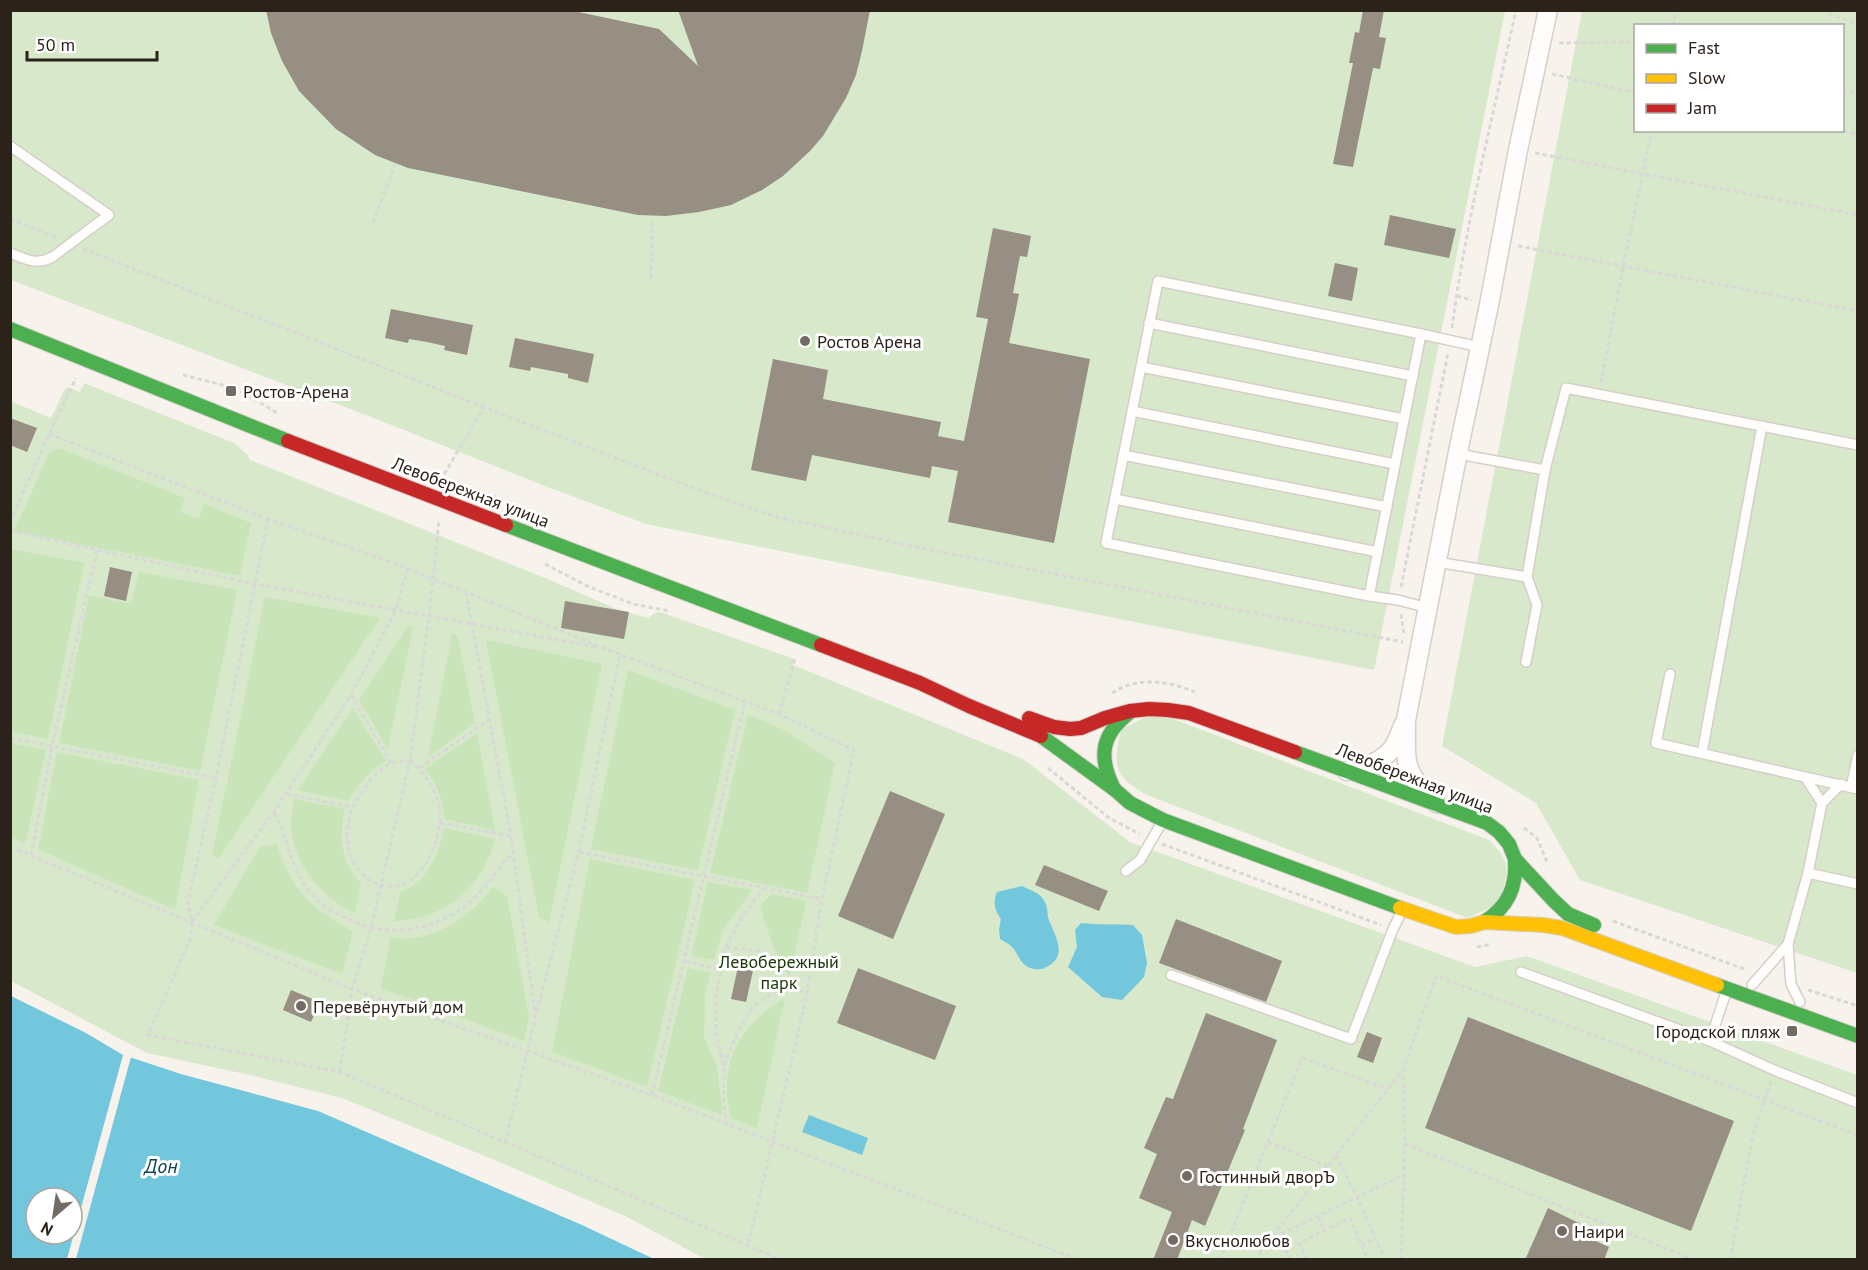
<svg xmlns="http://www.w3.org/2000/svg" width="1868" height="1270" viewBox="0 0 1868 1270" font-family="'PT Sans',sans-serif">
<style>
.green{fill:#d7e8cb;fill-rule:evenodd}
.forest{fill:#c9e4b8}
.water{fill:#72c7dd;fill-rule:evenodd}
.pier{fill:#f7f2ec}
.building{fill:#978e84}
.lines{fill:none;stroke-linecap:round;stroke-linejoin:round}
.lane-casing{stroke:#d6cfc8;stroke-width:12}
.street-casing{stroke:#d6cfc8;stroke-width:21}
.fast-casing{stroke:#d6cfc8;stroke-width:16}
.slow-casing{stroke:#d6cfc8;stroke-width:16}
.jam-casing{stroke:#d6cfc8;stroke-width:16}
.path{stroke:#d9d8d6;stroke-width:3;stroke-dasharray:4.5 3;stroke-linecap:butt}
.lane{stroke:#fefdfc;stroke-width:9}
.street{stroke:#fefdfc;stroke-width:18}
.fast{stroke:#4caf50;stroke-width:14}
.slow{stroke:#ffc107;stroke-width:14}
.jam{stroke:#c62828;stroke-width:14}
.lane-bridge-casing{stroke:#d6cfc8;stroke-width:12;stroke-linecap:butt}
.lane-bridge{stroke:#fefdfc;stroke-width:9}
.poi-dot{fill:#726b63;stroke:#fff;stroke-width:2}
.labels{text-anchor:middle;dominant-baseline:central;stroke-width:6;stroke-linejoin:round;paint-order:stroke}
.poi-label{font-size:18px;fill:#2b2219;stroke:#fff;text-anchor:start}
.street-label{font-size:18px;fill:#2b2219;stroke:#fff}
.park-label{font-size:18px;fill:#163703;stroke:#fff}
.water-label{font-size:20px;font-style:italic;fill:#104553;stroke:#fff}
</style>
<rect width="100%" height="100%" fill="#f7f2ec"/>
<g class="green">
<polygon points="10,11 1505,11 1374,670 646,524 553,489 371,417 11,280"/>
<path d="M1582,11H1857V973L1580,880L1536,803L1442,746ZM1636,26H1842V130H1636Z"/>
<polygon points="84,383 234,443 247,454 250,460 545,578 619,610 648,618 655,613 660,612 794,659 793,665 1023,759 1130,842 1475,967 1527,956 1857,1075 1857,1259 705,1259 627,1217 497,1161 342,1098 250,1075 147,1053 11,981 10,401 51,418 66,387 80,392"/>
<path d="M1155,712L1489,840C1514,864 1507,873 1499,903L1468,918L1147,795C1113,776 1113,766 1121,730Z"/>
</g>
<g class="forest">
<polygon points="59,448 185,498 180,512 199,519 204,504 251,523 240,576 14,531 50,452"/>
<polygon points="11,549 84,563 48,739 11,732"/>
<polygon points="139,572 237,590 200,771 59,743 89,595 131,604"/>
<polygon points="265,597 380,618 219,858 212,856"/>
<polygon points="409,625 413,626 388,749 359,700"/>
<polygon points="452,634 457,635 475,723 428,757"/>
<polygon points="486,640 602,664 549,922 539,917"/>
<polygon points="628,670 735,710 698,870 591,849"/>
<path d="M353,708L386,761C368,771 359,784 348,801L298,790Z"/>
<polygon points="748,715 782,729 835,763 807,893 710,873"/>
<path d="M477,733L495,830L444,819C443,799 437,784 425,769Z"/>
<polygon points="11,743 46,750 25,844 11,837"/>
<polygon points="57,752 199,780 175,910 38,849"/>
<path d="M294,799L345,809C339,835 340,863 361,883L355,913C325,899 301,873 293,841C289,827 292,813 294,799Z"/>
<path d="M444,828L495,839C483,887 444,920 394,921L401,891C427,884 440,852 444,828Z"/>
<path d="M277,844C290,889 312,910 353,931L342,974L214,925L260,847Z"/>
<polygon points="590,859 695,880 647,1087 552,1052"/>
<polygon points="708,882 752,890 723,930 714,960 691,956"/>
<path d="M493,887L507,896L529,1018L524,1041L381,988L391,937C430,945 471,917 493,887Z"/>
<path d="M772,894L806,901L790,977C775,954 767,931 760,905Z"/>
<polygon points="688,968 710,973 705,995 704,1037 717,1068 723,1115 658,1091"/>
<path d="M785,998L757,1128L731,1118C717,1064 739,1026 785,998Z"/>
</g>
<g class="water">
<path d="M1022,886C1030,890 1041,893 1045,902C1048,907 1047,915 1049,920C1055,936 1068,955 1048,966C1043,970 1037,970 1030,968C1019,963 1019,954 1012,947C1009,944 1004,941 1000,939L999,929L1001,919C994,910 993,902 997,892Z"/>
<path d="M1081,923C1098,925 1115,924 1133,925L1142,935L1147,963L1144,977L1122,1000L1102,997L1068,967L1077,947L1075,930Z"/>
<path d="M11,996L86,1033L123,1055L181,1074L318,1111L582,1225L654,1259L11,1260ZM36,1198H72V1234H36Z"/>
<polygon points="809,1115 868,1138 862,1155 802,1132"/>
</g>
<polygon class="pier" points="123,1055 131,1057 76,1259 67,1259"/>
<g class="building">
<polygon points="266,10 569,10 659,29 698,66 678,10 870,10 862,51 856,75 846,98 823,136 810,151 783,176 762,190 731,205 699,212 666,216 638,215 408,168 375,155 336,129 299,91 282,61 271,33"/>
<polygon points="1363,10 1384,10 1379,37 1386,38 1380,69 1373,68 1353,167 1333,164 1353,63 1349,63 1355,32 1359,33"/>
<polygon points="1390,215 1456,229 1449,258 1384,245"/>
<polygon points="993,228 1031,236 1027,257 1020,256 1013,293 1019,294 1009,343 1090,359 1054,543 948,522 958,471 932,466 930,478 812,455 806,481 751,470 773,359 828,370 823,399 941,422 938,436 964,441 988,319 976,317"/>
<polygon points="1335,263 1358,268 1352,301 1328,296"/>
<polygon points="391,309 473,325 467,355 444,350 445,346 427,342 409,339 408,343 385,338"/>
<polygon points="515,338 594,354 588,383 568,378 568,374 531,367 530,371 509,367"/>
<polygon points="10,418 37,428 27,452 10,445"/>
<polygon points="110,567 132,572 126,601 104,596"/>
<polygon points="565,601 629,612 624,639 561,628"/>
<polygon points="890,791 945,814 893,939 838,916"/>
<polygon points="1044,865 1108,891 1099,911 1035,885"/>
<polygon points="1176,919 1282,961 1266,1002 1159,963"/>
<polygon points="739,962 754,966 746,1002 731,999"/>
<polygon points="858,968 956,1006 935,1060 837,1023"/>
<polygon points="291,990 320,1002 311,1022 283,1010"/>
<polygon points="1206,1013 1277,1040 1243,1129 1245,1130 1205,1226 1192,1220 1177,1260 1153,1260 1172,1212 1139,1198 1157,1154 1144,1148 1166,1097 1173,1099"/>
<polygon points="1468,1017 1734,1121 1691,1231 1425,1128"/>
<polygon points="1367,1032 1382,1038 1373,1063 1357,1057"/>
<polygon points="1548,1208 1587,1227 1583,1235 1609,1247 1604,1260 1525,1260"/>
</g>
<g class="lines">
<defs>
<g id="lane">
<polyline points="10,146 109,215 87,231"/>
<path d="M10,253C27,260 37,266 54,256"/>
<polyline points="1149,323 1413,376"/>
<polyline points="1141,367 1404,419"/>
<polyline points="1132,411 1395,464"/>
<polyline points="1458,452 1469,456 1545,470"/>
<polyline points="1123,455 1387,507"/>
<polyline points="1115,499 1378,552"/>
<polyline points="1437,562 1527,577"/>
<polyline points="1369,596 1421,334"/>
<polyline points="1428,608 1398,600 1369,596 1106,543 1158,281 1421,334 1480,347"/>
<polyline points="1526,662 1537,605 1527,577 1545,470 1566,388 1858,445"/>
<polyline points="1670,674 1656,743 1858,789"/>
<polyline points="1702,753 1762,426"/>
<polyline points="1805,777 1822,803"/>
<polyline points="1851,787 1858,755"/>
<polyline points="1126,871 1140,860 1162,822"/>
<polyline points="1808,873 1858,884"/>
<polyline points="1521,972 1710,1041"/>
<polyline points="1171,975 1351,1039 1393,929 1402,911"/>
<polyline points="1752,985 1788,944"/>
<polyline points="1727,989 1710,1041 1774,1070 1858,1103"/>
<polyline points="1800,1002 1791,984 1788,944 1808,873 1822,803 1841,784"/>
</g>
<g id="street">
<path d="M1347,771C1363,768 1380,763 1391,750C1397,744 1400,732 1404,724"/>
<path d="M1436,803C1402,771 1406,764 1406,720L1458,452L1489,305L1518,150L1548,10"/>
</g>
<g id="fast">
<polyline points="10,329 288,441"/>
<polyline points="506,525 821,645"/>
<polyline points="1041,736 1114,789 1130,803 1163,820 1400,908"/>
<polyline points="1295,752 1487,823 1499,832 1509,844 1515,859 1554,901 1568,914 1594,925"/>
<path d="M1114,789C1098,757 1101,735 1129,713"/>
<path d="M1484,922C1508,907 1517,887 1515,859"/>
<polyline points="1717,985 1858,1036"/>
</g>
<polyline id="slow" points="1400,908 1456,927 1471,926 1484,922 1543,925 1562,928 1717,985"/>
<g id="jam">
<polyline points="288,441 506,525"/>
<polyline points="821,645 920,683 969,706 1041,736"/>
<polyline points="1029,718 1054,727 1070,729 1081,728 1105,718 1130,711 1149,709 1168,710 1189,713 1295,752"/>
</g>
</defs>
<use href="#lane" class="lane-casing"/>
<use href="#street" class="street-casing"/>
<use href="#fast" class="fast-casing"/>
<use href="#slow" class="slow-casing"/>
<use href="#jam" class="jam-casing"/>
<g class="path">
<polyline points="1822,10 1858,25"/>
<polyline points="1673,26 1676,10"/>
<polyline points="1559,43 1636,42"/>
<polyline points="1552,74 1636,93"/>
<polyline points="1842,89 1858,94"/>
<polyline points="1836,130 1858,134"/>
<polyline points="1535,153 1858,215"/>
<polyline points="10,219 58,238"/>
<polyline points="373,223 395,165"/>
<polyline points="1518,246 1858,311"/>
<polyline points="83,249 532,426 712,495 777,517 916,547 1403,642"/>
<polyline points="651,278 652,219"/>
<polyline points="1457,296 1472,300"/>
<path d="M1452,328C1466,221 1493,116 1516,10"/>
<polyline points="183,375 235,388 279,414"/>
<polyline points="1601,383 1623,267 1652,130"/>
<polyline points="49,434 268,519 408,568 432,579 466,592 606,649 779,714 854,750 822,899 807,994 748,1246"/>
<polyline points="442,481 442,478 484,407"/>
<polyline points="478,490 503,500"/>
<polyline points="268,519 216,778 188,902 192,922 191,937 148,1035 340,1072 782,1260"/>
<polyline points="10,522 49,434 76,378"/>
<polyline points="10,531 255,584 597,647"/>
<polyline points="545,564 587,586 633,604 670,611"/>
<polyline points="1401,587 1448,353"/>
<polyline points="466,592 511,836 535,1013"/>
<polyline points="1401,614 1404,635"/>
<path d="M1112,693C1137,676 1169,681 1195,692"/>
<polyline points="351,695 391,763"/>
<polyline points="779,714 795,658"/>
<polyline points="10,738 216,778"/>
<path d="M410,760C429,777 445,802 439,828C415,940 311,870 360,795C367,783 379,768 392,763C397,761 404,761 410,760Z"/>
<polyline points="419,768 489,720"/>
<polyline points="1048,768 1109,818 1140,834"/>
<polyline points="286,794 352,807"/>
<path d="M274,813C289,838 290,869 310,892C323,908 342,917 360,924C400,938 445,927 475,897C487,885 497,871 507,858L514,853"/>
<polyline points="440,823 511,836"/>
<polyline points="1524,828 1537,838 1547,862"/>
<polyline points="1162,844 1381,925"/>
<polyline points="10,847 352,989 652,1095 1079,1260"/>
<polyline points="579,852 822,899"/>
<polyline points="31,855 52,747 97,550"/>
<polyline points="1613,921 1747,970"/>
<polyline points="192,922 273,813 351,695 396,610 408,568"/>
<polyline points="726,947 759,951 789,986 807,994"/>
<polyline points="1477,947 1492,944"/>
<polyline points="685,961 721,970"/>
<polyline points="1808,990 1858,1006"/>
<path d="M724,1065C732,1046 739,1025 752,1009C761,998 777,992 789,986"/>
<polyline points="340,1072 352,989 371,928 410,760 429,616 439,520"/>
<polyline points="652,1095 745,701"/>
<polyline points="727,1125 724,1105 724,1067 716,1034 716,996 726,947 742,917 764,888"/>
<polyline points="1268,1142 1327,1166"/>
<polyline points="505,1143 536,1015 579,851 620,654"/>
<polyline points="1405,1144 1695,1260"/>
<polyline points="1336,1155 1357,1197 1404,1175"/>
<polyline points="1318,1216 1324,1230"/>
<polyline points="1361,1245 1376,1239"/>
<polyline points="1220,1260 1302,1058 1388,1089"/>
<polyline points="1254,1260 1403,1070 1436,976 1858,1135"/>
<polyline points="1290,1260 1279,1235 1357,1197 1385,1260"/>
<polyline points="1307,1260 1299,1243 1350,1218 1368,1260"/>
<polyline points="1401,1260 1405,1144 1403,1072"/>
<polyline points="1730,1260 1753,1134 1771,1081"/>
</g>
<use href="#lane" class="lane"/>
<use href="#street" class="street"/>
<use href="#fast" class="fast"/>
<use href="#slow" class="slow"/>
<use href="#jam" class="jam"/>
<defs>
<polyline id="lane-bridge" points="54,256 87,231"/>
</defs>
<use href="#lane-bridge" class="lane-bridge-casing"/>
<use href="#lane-bridge" class="lane-bridge"/>
</g>
<g class="poi-dot">
<circle cx="805" cy="341" r="6"/>
<rect x="225" y="385" width="12" height="12" rx="3"/>
<circle cx="301" cy="1006" r="6"/>
<rect x="1786" y="1025" width="12" height="12" rx="3"/>
<circle cx="1187" cy="1176" r="6"/>
<circle cx="1562" cy="1231" r="6"/>
<circle cx="1173" cy="1240" r="6"/>
</g>
<g class="labels">
<g class="poi-label">
<text x="817" y="341">Ростов Арена</text>
<text x="243" y="391">Ростов-Арена</text>
<text x="313" y="1006">Перевёрнутый дом</text>
<text x="1780" y="1031" text-anchor="end">Городской пляж</text>
<text x="1199" y="1176">Гостинный дворЪ</text>
<text x="1574" y="1231">Наири</text>
<text x="1185" y="1240">Вкуснолюбов</text>
</g>
<g class="street-label">
<text transform="translate(471 492) rotate(21)">Левобережная улица</text>
<text transform="translate(1415 778) rotate(21)">Левобережная улица</text>
</g>
<g class="park-label">
<text x="779" y="961">Левобережный<tspan x="779" dy="21">парк</tspan></text>
</g>
<g class="water-label">
<text x="161" y="1166">Дон</text>
</g>
</g>
<rect width="1868" height="1270" fill="none" stroke="#2b2219" stroke-width="24"/>
<rect x="1634" y="24" width="210" height="108" fill="#ffffff" stroke="#aaa7a3" stroke-width="1.5"/>
<rect x="1646" y="44" width="30" height="9" fill="#4caf50" stroke="#aaa7a3" stroke-width="1.5"/>
<text x="1688" y="54" font-size="18" fill="#2b2219">Fast</text>
<rect x="1646" y="74" width="30" height="9" fill="#ffc107" stroke="#aaa7a3" stroke-width="1.5"/>
<text x="1688" y="84" font-size="18" fill="#2b2219">Slow</text>
<rect x="1646" y="104" width="30" height="9" fill="#c62828" stroke="#aaa7a3" stroke-width="1.5"/>
<text x="1688" y="114" font-size="18" fill="#2b2219">Jam</text>
<g transform="translate(54 1216) rotate(209)"><circle r="28" fill="#ffffff" stroke="#aaa7a3" stroke-width="1.5"/>
<path d="M0-4.5L10 22L0 15L-10 22Z" fill="#726b63"/>
<text y="-9" font-size="16" font-weight="bold" text-anchor="middle" fill="#2b2219">N</text>
</g>
<path d="M27 51v9h130v-9" fill="none" stroke="#2b2219" stroke-width="3"/>
<text x="36" y="51" font-size="18" fill="#2b2219" stroke="#ffffff" stroke-width="4.5" paint-order="stroke">50 m</text>
</svg>
